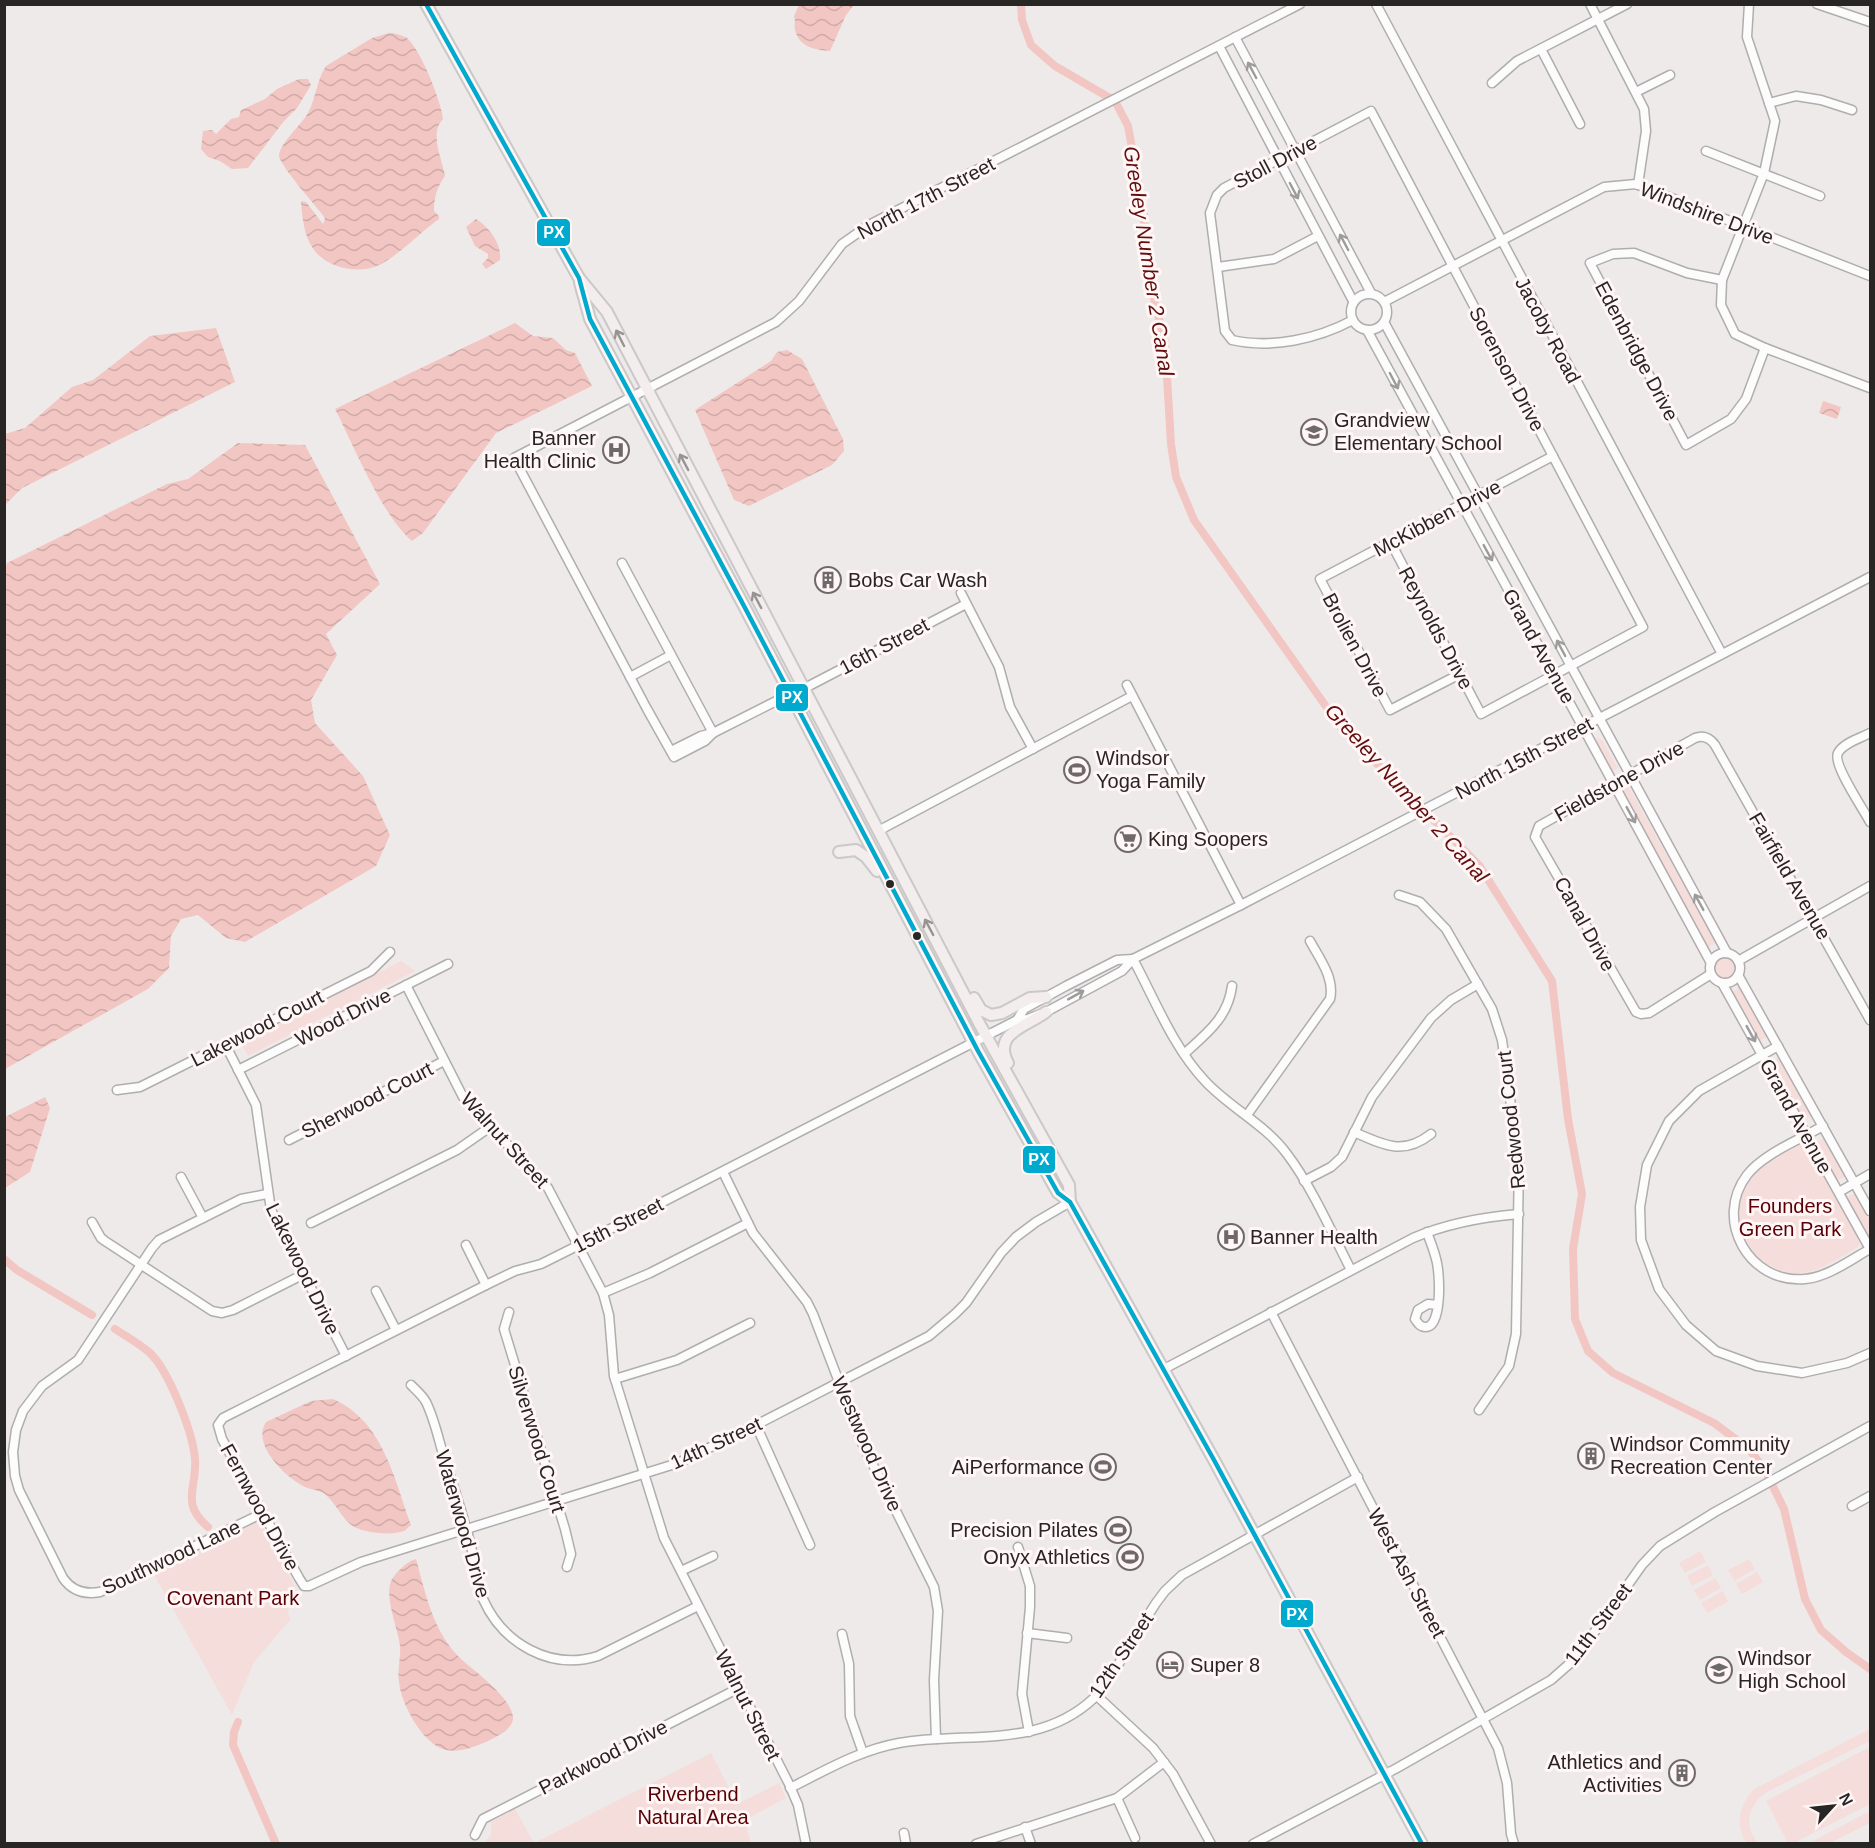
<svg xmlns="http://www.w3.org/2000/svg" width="1875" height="1848" viewBox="0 0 1875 1848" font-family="Helvetica,sans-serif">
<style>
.green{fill:#f4ddda}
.water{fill:url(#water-waves)}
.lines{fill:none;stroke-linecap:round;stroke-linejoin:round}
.canal{stroke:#f2c6c2;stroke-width:8}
.minor-casing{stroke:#b0adad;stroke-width:11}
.major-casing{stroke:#cac8c8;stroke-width:14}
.minor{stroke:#fdfcfc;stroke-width:8}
.major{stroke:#f4eded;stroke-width:10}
.bus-1-casing{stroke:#fff6f5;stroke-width:9}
.bus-1{stroke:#00a9ce;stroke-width:4.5}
.oneway{stroke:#9d9b9b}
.oneway2{stroke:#989393}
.bus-dot{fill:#282525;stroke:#fff6f5;stroke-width:2}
.labels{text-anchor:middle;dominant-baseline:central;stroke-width:6;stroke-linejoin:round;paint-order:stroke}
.street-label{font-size:20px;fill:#282525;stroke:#fff6f5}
.poi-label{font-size:20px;fill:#282525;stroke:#fff6f5;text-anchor:start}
.park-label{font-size:20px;fill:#590006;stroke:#fff6f5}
.water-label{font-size:21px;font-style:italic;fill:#640d0f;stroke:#fff6f5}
.line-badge{stroke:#fff6f5;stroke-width:2}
.badge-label{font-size:16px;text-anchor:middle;font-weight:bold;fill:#fff}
</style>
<defs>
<pattern id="water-waves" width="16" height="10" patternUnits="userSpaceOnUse" patternTransform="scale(1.5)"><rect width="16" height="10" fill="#f2c6c2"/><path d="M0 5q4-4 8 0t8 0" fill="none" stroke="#d0aaa7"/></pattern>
</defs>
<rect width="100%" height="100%" fill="#efeaea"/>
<g class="green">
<polygon points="1598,738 1602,740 1618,768 1611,772 1593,742"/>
<polygon points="1628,786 1716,943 1707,948 1619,791"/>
<polygon points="1720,957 1729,957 1735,963 1735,972 1729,979 1719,979 1713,972 1714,963"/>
<polygon points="401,961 415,971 248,1056 241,1043"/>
<polygon points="1740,987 1769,1037 1762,1039 1760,1042 1732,993"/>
<polygon points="1779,1056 1813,1117 1809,1117 1804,1122 1770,1061 1775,1060"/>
<polygon points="1825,1138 1846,1176 1838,1180 1816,1142"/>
<path d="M1801,1144L1807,1145L1810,1149L1860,1242L1858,1247C1842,1256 1826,1268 1808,1272C1760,1281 1723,1227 1747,1185C1758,1164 1782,1155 1801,1144Z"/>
<polygon points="1855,1193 1870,1220 1870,1236 1869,1237 1847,1198"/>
<polygon points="260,1521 300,1596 292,1599 288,1611 290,1620 254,1662 232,1715 153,1573"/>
<polygon points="1700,1551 1706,1562 1685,1573 1679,1563"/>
<polygon points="1749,1559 1755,1569 1734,1581 1728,1570"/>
<polygon points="1708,1565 1713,1575 1692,1586 1687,1576"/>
<polygon points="1757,1572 1763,1582 1742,1594 1736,1584"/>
<polygon points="1715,1578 1721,1588 1700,1600 1694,1590"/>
<polygon points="1723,1591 1728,1602 1707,1613 1701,1603"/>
<path d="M1870,1729V1741L1769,1791C1749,1802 1742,1825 1758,1843H1746C1735,1823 1739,1806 1754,1789Z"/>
<polygon points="1868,1748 1870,1754 1870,1804 1794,1843 1788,1843 1766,1801"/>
<polygon points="711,1753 737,1804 779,1783 786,1798 745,1820 751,1843 483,1843 491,1835 491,1822 515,1809 534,1843"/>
<polygon points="1870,1811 1870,1823 1830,1843 1809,1843"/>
</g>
<g class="water">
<path d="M799,5H854L846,15L830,51C815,50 799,47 795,30C794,25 796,22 794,16Z"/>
<path d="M389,33C395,33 402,35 407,38C421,50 441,101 443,119C429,134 442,158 445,176C437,187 434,197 434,211L439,216V219C419,233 403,252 381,264C361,275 328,269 314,250C304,237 302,216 301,201L306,202L323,224L325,218C317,207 278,164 279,155C281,142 301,125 308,113C316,98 317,79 326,66L372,38Z"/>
<polygon points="299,79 308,79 311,85 297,108 284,121 248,168 232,169 220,161 208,157 201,149 203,131 212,130 216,134 231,119 239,117 241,110 265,99 277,89"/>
<path d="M476,219C489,227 502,244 500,260L486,269L482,264L488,258V254L475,246L466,227Z"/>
<path d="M515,323L533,336L553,338L566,350L575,353L592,386L496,433L423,533L412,541C382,516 354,446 335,409Z"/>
<polygon points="216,328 235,382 22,488 5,505 5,434 25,428 72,387 93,380 150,336"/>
<polygon points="787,350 802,359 843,439 844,451 832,465 749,506 734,500 695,410 771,361 777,352"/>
<polygon points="1823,401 1841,407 1837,419 1819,413"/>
<polygon points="238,443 305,445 380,584 326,634 337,655 311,700 315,723 363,776 390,835 376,866 245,942 226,938 198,915 181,919 171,936 169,968 148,989 5,1069 5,569 7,563 167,484 188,479"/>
<polygon points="45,1097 50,1108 30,1172 5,1188 5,1117"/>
<path d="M333,1399C383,1421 394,1478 411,1525C408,1527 406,1530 404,1531C391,1536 360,1533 350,1524C341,1516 335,1503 326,1495C321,1490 311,1490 305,1487C285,1477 251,1444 266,1422L311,1401Z"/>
<path d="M416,1559C426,1595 433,1631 460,1658C474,1671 514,1699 513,1719C512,1730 494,1738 486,1742C474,1747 459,1753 446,1750C423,1745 401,1704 399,1682C397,1670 401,1658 400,1646C398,1628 383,1595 392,1579C397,1571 408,1561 416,1559Z"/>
</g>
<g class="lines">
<g class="canal">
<polyline points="1021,4 1022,20 1031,45 1055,66 1115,101 1128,126 1144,214 1145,261 1165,343 1171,444 1176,477 1194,520 1342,729 1479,865 1552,981 1568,1119 1582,1194 1573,1249 1575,1319 1588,1351 1613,1373 1714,1423 1749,1449 1765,1470 1784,1509 1805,1599 1821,1630 1846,1652 1870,1669"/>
<polyline points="4,1259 17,1270 92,1315"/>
<path d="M115,1329C127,1337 140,1344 150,1353C169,1371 193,1433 195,1459C197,1489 180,1503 208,1527"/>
<polyline points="238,1722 234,1732 233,1745 276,1844"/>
</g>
<defs>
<g id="minor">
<polyline points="1376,4 1722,654"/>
<polyline points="1590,4 1644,109 1646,131 1638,185"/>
<polyline points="1749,4 1747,37 1775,121 1764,173 1722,280 1721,305 1735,334 1765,348 1870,388"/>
<polyline points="1817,4 1870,22"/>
<polyline points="1235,37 1371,293"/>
<polyline points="1219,46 1353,301"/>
<polyline points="1541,49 1580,124"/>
<polyline points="1492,83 1517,61 1627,4"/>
<polyline points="1636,92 1670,75"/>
<polyline points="1769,103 1796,96 1821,100 1852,110"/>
<polyline points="1706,151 1820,196"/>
<polyline points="1218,267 1274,259 1318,236"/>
<polyline points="1722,280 1687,273 1634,253 1613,254 1590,263 1686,445 1731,419 1746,399 1765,348"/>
<circle cx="1369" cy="312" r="18"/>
<polyline points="1384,302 1604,187 1636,184 1870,276"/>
<path d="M1353,320C1317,339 1272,349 1232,340L1225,331L1210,213L1217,195L1224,188L1371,111L1643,627L1481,714L1391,543"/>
<polyline points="1384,322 1727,953"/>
<polyline points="1367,330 1711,963"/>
<polyline points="622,563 713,733"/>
<polyline points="961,593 999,667 1010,707 1033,749"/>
<polyline points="1460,674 1390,710 1320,579 1553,456"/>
<polyline points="630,677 671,655"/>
<polyline points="1127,685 1241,905"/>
<polyline points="803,689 966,604"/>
<polyline points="713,733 705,741 674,757 647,709 514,458 776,322 799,301 842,244 869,225 1300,4"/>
<path d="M1870,733C1861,738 1843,743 1838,753C1832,764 1864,810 1870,822"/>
<polyline points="671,751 701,736 713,733 790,694"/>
<polyline points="878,831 1132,696"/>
<polyline points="1399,895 1420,902 1446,929 1492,1009 1502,1040 1519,1164 1516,1334 1509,1366 1479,1410"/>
<circle cx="1725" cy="968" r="15"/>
<path d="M1133,959C1155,1000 1173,1047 1205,1081C1230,1108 1265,1124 1287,1154C1312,1187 1332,1233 1351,1270"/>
<polyline points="1738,961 1870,886"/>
<path d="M1711,974L1649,1013L1641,1014L1636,1012L1535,837L1539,826L1695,738C1703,735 1710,738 1715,745L1870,1020"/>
<polyline points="1738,975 1870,1211"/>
<polyline points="1722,983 1870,1249"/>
<polyline points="406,985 463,1097 548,1188 603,1293 609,1315 614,1376 664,1538 789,1784 798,1805 806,1844"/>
<polyline points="1017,1020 1024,1009 1066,986 1117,960 1133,959"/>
<polyline points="225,1044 256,1105 271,1210 346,1356"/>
<polyline points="1778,1046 1699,1091 1669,1121 1647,1165 1640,1207 1641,1240 1659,1289 1686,1325 1716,1351 1757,1366 1802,1373 1847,1363 1870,1353"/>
<path d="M1184,1054C1206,1034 1228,1018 1232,986"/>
<polyline points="238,1070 448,964"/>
<polyline points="117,1090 140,1087 371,971 390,952"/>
<path d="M1247,1115L1330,999C1335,978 1319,958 1310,941"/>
<path d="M1823,1126C1799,1140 1763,1154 1747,1175C1713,1220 1749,1284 1805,1279C1828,1277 1850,1260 1870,1249"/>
<path d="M1354,1132C1384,1145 1403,1156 1431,1134"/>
<polyline points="289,1140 444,1061"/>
<polyline points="723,1172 753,1233 807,1302 813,1314 863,1445 934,1587 938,1611 934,1680 936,1739"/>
<polyline points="181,1177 203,1218"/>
<polyline points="1304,1181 1331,1167 1342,1157 1372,1097 1431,1018 1451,1000 1478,984"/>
<polyline points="1839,1192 1870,1174"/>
<polyline points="1070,1202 1036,1222 1016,1237 1001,1253 966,1303 955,1314 929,1336 756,1425 678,1463 361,1562 309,1586 304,1586 299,1578 222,1439 218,1425 223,1418 486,1285 515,1271 541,1264 579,1245 1017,1020 1028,1019 1046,1012 1122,971 1133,959 1241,905 1870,577"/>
<polyline points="92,1222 101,1238 105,1241 212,1311 222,1313 233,1310 304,1274"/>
<polyline points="311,1223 457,1150 490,1127"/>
<path d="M1427,1232C1430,1241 1434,1250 1436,1259C1440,1271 1443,1328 1425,1327C1420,1327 1418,1323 1415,1319L1418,1310L1428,1304L1438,1305"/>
<polyline points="466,1245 486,1285"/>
<polyline points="376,1291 396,1330"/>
<polyline points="603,1293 650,1273 748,1223"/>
<polyline points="509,1312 504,1329 565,1529 571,1554 567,1567"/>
<polyline points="1271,1312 1498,1748 1507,1783 1511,1834 1514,1844"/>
<path d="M1164,1369L1413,1238C1448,1223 1482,1217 1519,1214"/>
<polyline points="615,1379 677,1360 750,1323"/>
<path d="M411,1385C416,1390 423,1396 426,1402C434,1418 438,1437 443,1454C453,1484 463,1515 471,1546C475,1563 476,1583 483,1599C503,1644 551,1671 598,1656L698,1606"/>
<polyline points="756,1425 810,1545"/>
<polyline points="1852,1506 1870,1496"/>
<path d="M263,1513L100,1592C84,1595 72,1591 63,1578L19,1490L15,1476L13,1452L16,1430L23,1411L42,1386L78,1360L152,1248L159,1240L241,1199L267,1194"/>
<polyline points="1018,1547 1030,1586 1030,1607 1022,1694 1029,1732"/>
<polyline points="681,1571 713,1556"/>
<polyline points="1027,1633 1067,1638"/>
<polyline points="842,1634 849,1664 850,1716 863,1753"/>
<polyline points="1097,1696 1153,1748 1173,1774 1211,1844"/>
<path d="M790,1788C826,1770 860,1750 899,1743C967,1731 1039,1750 1094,1698C1104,1689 1111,1676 1118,1665C1130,1644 1143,1623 1156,1603L1165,1591L1182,1575L1358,1477"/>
<polyline points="1117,1798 1135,1838"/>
<polyline points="1025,1827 1031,1844"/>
<polyline points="904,1833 906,1844"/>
<polyline points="475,1835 483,1819 739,1688"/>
<polyline points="976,1844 1117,1798 1164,1762"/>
<polyline points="1253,1844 1397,1768 1551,1680 1576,1658 1642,1565 1660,1546 1715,1512 1870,1426"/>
</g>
<g id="major">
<polyline points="426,4 579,278 607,312 979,1023 1069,1185 1070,1202 1214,1460 1422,1844"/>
<polyline points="580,283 590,319 744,606 978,1051 1058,1193 1070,1202"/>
<polyline points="839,852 856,850 866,857 877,871"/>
<polyline points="974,998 981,1010 991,1015 1002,1013 1030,998 1046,997"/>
<path d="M1008,1063C992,1033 1026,1027 1046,1012"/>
</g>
</defs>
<use href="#minor" class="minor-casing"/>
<use href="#major" class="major-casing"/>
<use href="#minor" class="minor"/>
<use href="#major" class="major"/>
<defs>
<polyline id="bus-1" points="426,4 579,278 590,319 744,606 978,1051 1058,1193 1070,1202 1214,1460 1422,1844"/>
</defs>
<use href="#bus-1" class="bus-1-casing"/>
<use href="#bus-1" class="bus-1"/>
</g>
<defs><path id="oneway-shaft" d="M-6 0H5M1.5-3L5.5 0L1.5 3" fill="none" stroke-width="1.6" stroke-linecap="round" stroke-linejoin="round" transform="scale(1.5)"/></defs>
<g class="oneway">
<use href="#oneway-shaft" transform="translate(1252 70) rotate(-118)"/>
<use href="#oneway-shaft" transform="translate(1294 191) rotate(62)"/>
<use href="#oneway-shaft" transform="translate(1344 242) rotate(-118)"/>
<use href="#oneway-shaft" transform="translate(1394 381) rotate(62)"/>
<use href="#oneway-shaft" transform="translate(1488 553) rotate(61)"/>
<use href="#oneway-shaft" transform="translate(1561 648) rotate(-118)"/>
<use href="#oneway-shaft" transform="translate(1631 815) rotate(61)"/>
<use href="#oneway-shaft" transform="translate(1699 902) rotate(-119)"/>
<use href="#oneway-shaft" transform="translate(1076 995) rotate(-29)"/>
<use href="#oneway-shaft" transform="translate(1751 1034) rotate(61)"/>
</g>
<g class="oneway2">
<use href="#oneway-shaft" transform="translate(620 338) rotate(-117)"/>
<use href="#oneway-shaft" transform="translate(684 462) rotate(-118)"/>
<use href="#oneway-shaft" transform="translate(757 600) rotate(-118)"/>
<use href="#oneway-shaft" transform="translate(929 927) rotate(-118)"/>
</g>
<defs>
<symbol id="school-ring" viewBox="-11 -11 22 22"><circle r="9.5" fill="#fff6f5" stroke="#6e6a6a" stroke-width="1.5"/><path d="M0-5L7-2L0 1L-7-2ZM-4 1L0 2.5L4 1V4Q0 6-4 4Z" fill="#6e6a6a"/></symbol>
<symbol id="hospital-ring" viewBox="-11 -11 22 22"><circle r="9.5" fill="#fff6f5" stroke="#6e6a6a" stroke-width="1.5"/><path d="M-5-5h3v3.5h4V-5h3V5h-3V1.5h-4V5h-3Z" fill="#6e6a6a"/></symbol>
<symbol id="building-ring" viewBox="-11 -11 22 22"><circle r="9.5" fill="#fff6f5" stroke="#6e6a6a" stroke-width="1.5"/><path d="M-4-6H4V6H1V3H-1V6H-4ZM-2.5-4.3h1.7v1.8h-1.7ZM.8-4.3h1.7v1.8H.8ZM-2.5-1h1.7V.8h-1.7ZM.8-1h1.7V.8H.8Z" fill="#6e6a6a"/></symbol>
<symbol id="stadium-ring" viewBox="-11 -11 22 22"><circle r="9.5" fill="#fff6f5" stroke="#6e6a6a" stroke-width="1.5"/><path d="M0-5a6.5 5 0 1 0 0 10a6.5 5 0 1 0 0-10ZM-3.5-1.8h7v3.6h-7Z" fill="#6e6a6a"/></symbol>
<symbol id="supermarket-ring" viewBox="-11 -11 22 22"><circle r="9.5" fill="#fff6f5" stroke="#6e6a6a" stroke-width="1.5"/><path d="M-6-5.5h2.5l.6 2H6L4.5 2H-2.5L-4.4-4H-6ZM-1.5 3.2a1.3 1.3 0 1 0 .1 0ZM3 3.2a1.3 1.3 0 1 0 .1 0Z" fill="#6e6a6a"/></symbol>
<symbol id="hotel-ring" viewBox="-11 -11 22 22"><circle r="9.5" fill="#fff6f5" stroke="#6e6a6a" stroke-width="1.5"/><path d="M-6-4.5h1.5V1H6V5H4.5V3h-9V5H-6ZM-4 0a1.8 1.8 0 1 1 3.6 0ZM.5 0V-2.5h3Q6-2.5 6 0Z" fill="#6e6a6a"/></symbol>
</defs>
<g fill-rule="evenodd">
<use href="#school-ring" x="1299" y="417" width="30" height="30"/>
<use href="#hospital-ring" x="601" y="435" width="30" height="30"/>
<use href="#building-ring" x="813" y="565" width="30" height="30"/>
<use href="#stadium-ring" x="1062" y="755" width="30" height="30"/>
<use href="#supermarket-ring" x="1113" y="824" width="30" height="30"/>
<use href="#hospital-ring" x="1216" y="1222" width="30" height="30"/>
<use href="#building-ring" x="1576" y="1441" width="30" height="30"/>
<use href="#stadium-ring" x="1088" y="1452" width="30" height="30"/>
<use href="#stadium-ring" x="1103" y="1515" width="30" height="30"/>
<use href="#stadium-ring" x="1115" y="1542" width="30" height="30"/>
<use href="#hotel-ring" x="1155" y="1650" width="30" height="30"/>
<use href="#school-ring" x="1704" y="1655" width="30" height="30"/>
<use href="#building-ring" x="1667" y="1758" width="30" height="30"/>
</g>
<g class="bus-dot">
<circle cx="890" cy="884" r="5"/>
<circle cx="917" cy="936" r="5"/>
</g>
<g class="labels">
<g class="street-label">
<text transform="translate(1275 162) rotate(-28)">Stoll Drive</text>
<text transform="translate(926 198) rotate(-28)">North 17th Street</text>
<text transform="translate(1707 213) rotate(21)">Windshire Drive</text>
<text transform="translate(1548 330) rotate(62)">Jacoby Road</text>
<text transform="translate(1637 351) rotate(62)">Edenbridge Drive</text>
<text transform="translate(1507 369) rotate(62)">Sorenson Drive</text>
<text transform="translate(1437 518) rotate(-28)">McKibben Drive</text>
<text transform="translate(1436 628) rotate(62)">Reynolds Drive</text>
<text transform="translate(1355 645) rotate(62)">Brolien Drive</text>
<text transform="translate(884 646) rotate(-28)">16th Street</text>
<text transform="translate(1539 646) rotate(61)">Grand Avenue</text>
<text transform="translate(1524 758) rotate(-28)">North 15th Street</text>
<text transform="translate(1619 781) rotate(-29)">Fieldstone Drive</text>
<text transform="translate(1790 876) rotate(60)">Fairfield Avenue</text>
<text transform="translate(1585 924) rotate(61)">Canal Drive</text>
<text transform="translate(343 1017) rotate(-27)">Wood Drive</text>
<text transform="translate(257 1028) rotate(-27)">Lakewood Court</text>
<text transform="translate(367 1100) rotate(-27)">Sherwood Court</text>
<text transform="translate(1796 1116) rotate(61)">Grand Avenue</text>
<text transform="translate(1511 1120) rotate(-96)">Redwood Court</text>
<text transform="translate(505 1140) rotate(48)">Walnut Street</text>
<text transform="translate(618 1225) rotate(-27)">15th Street</text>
<text transform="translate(303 1269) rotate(64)">Lakewood Drive</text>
<text transform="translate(537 1439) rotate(73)">Silverwood Court</text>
<text transform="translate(716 1443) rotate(-25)">14th Street</text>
<text transform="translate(867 1444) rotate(66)">Westwood Drive</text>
<text transform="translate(260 1507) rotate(61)">Fernwood Drive</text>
<text transform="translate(463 1524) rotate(74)">Waterwood Drive</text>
<text transform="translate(171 1557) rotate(-25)">Southwood Lane</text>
<text transform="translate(1407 1573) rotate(62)">West Ash Street</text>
<text transform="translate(1598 1624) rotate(-53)">11th Street</text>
<text transform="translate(1121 1655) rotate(-56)">12th Street</text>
<text transform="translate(748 1705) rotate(63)">Walnut Street</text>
<text transform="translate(603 1757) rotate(-27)">Parkwood Drive</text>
</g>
<g class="poi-label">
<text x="1334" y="420">Grandview<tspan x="1334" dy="23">Elementary School</tspan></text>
<text x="596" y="438" text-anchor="end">Banner<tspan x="596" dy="23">Health Clinic</tspan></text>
<text x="848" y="580">Bobs Car Wash</text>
<text x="1096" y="758">Windsor<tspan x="1096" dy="23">Yoga Family</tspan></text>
<text x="1148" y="839">King Soopers</text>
<text x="1250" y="1237">Banner Health</text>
<text x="1610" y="1444">Windsor Community<tspan x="1610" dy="23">Recreation Center</tspan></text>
<text x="1084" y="1467" text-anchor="end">AiPerformance</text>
<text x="1098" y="1530" text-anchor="end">Precision Pilates</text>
<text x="1110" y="1557" text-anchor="end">Onyx Athletics</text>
<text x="1738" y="1658">Windsor<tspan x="1738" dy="23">High School</tspan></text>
<text x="1190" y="1665">Super 8</text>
<text x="1662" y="1762" text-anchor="end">Athletics and<tspan x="1662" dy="23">Activities</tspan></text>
</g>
<g class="park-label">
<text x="1790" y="1206">Founders<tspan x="1790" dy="23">Green Park</tspan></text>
<text x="233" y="1598">Covenant Park</text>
<text x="693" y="1794">Riverbend<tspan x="693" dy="23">Natural Area</tspan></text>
</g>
<g class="water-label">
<text transform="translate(1149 261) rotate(81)">Greeley Number 2 Canal</text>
<text transform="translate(1407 793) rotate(48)">Greeley Number 2 Canal</text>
</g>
</g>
<g class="line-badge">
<rect x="536" y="218" width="35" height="29" rx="6" fill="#00a9ce"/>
<rect x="775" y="683" width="34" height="29" rx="6" fill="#00a9ce"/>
<rect x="1022" y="1145" width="34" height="29" rx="6" fill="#00a9ce"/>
<rect x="1280" y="1599" width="34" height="29" rx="6" fill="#00a9ce"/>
</g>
<g class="badge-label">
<text x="554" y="238">PX</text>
<text x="792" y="703">PX</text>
<text x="1039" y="1165">PX</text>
<text x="1297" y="1620">PX</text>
</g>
<rect width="1875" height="1848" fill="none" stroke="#282525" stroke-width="12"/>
<g transform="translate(1833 1806) rotate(63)" stroke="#fff6f5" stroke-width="4.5" paint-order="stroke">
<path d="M0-4.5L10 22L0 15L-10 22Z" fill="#282525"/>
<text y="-9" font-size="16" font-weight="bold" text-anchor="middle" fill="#282525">N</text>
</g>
</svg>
